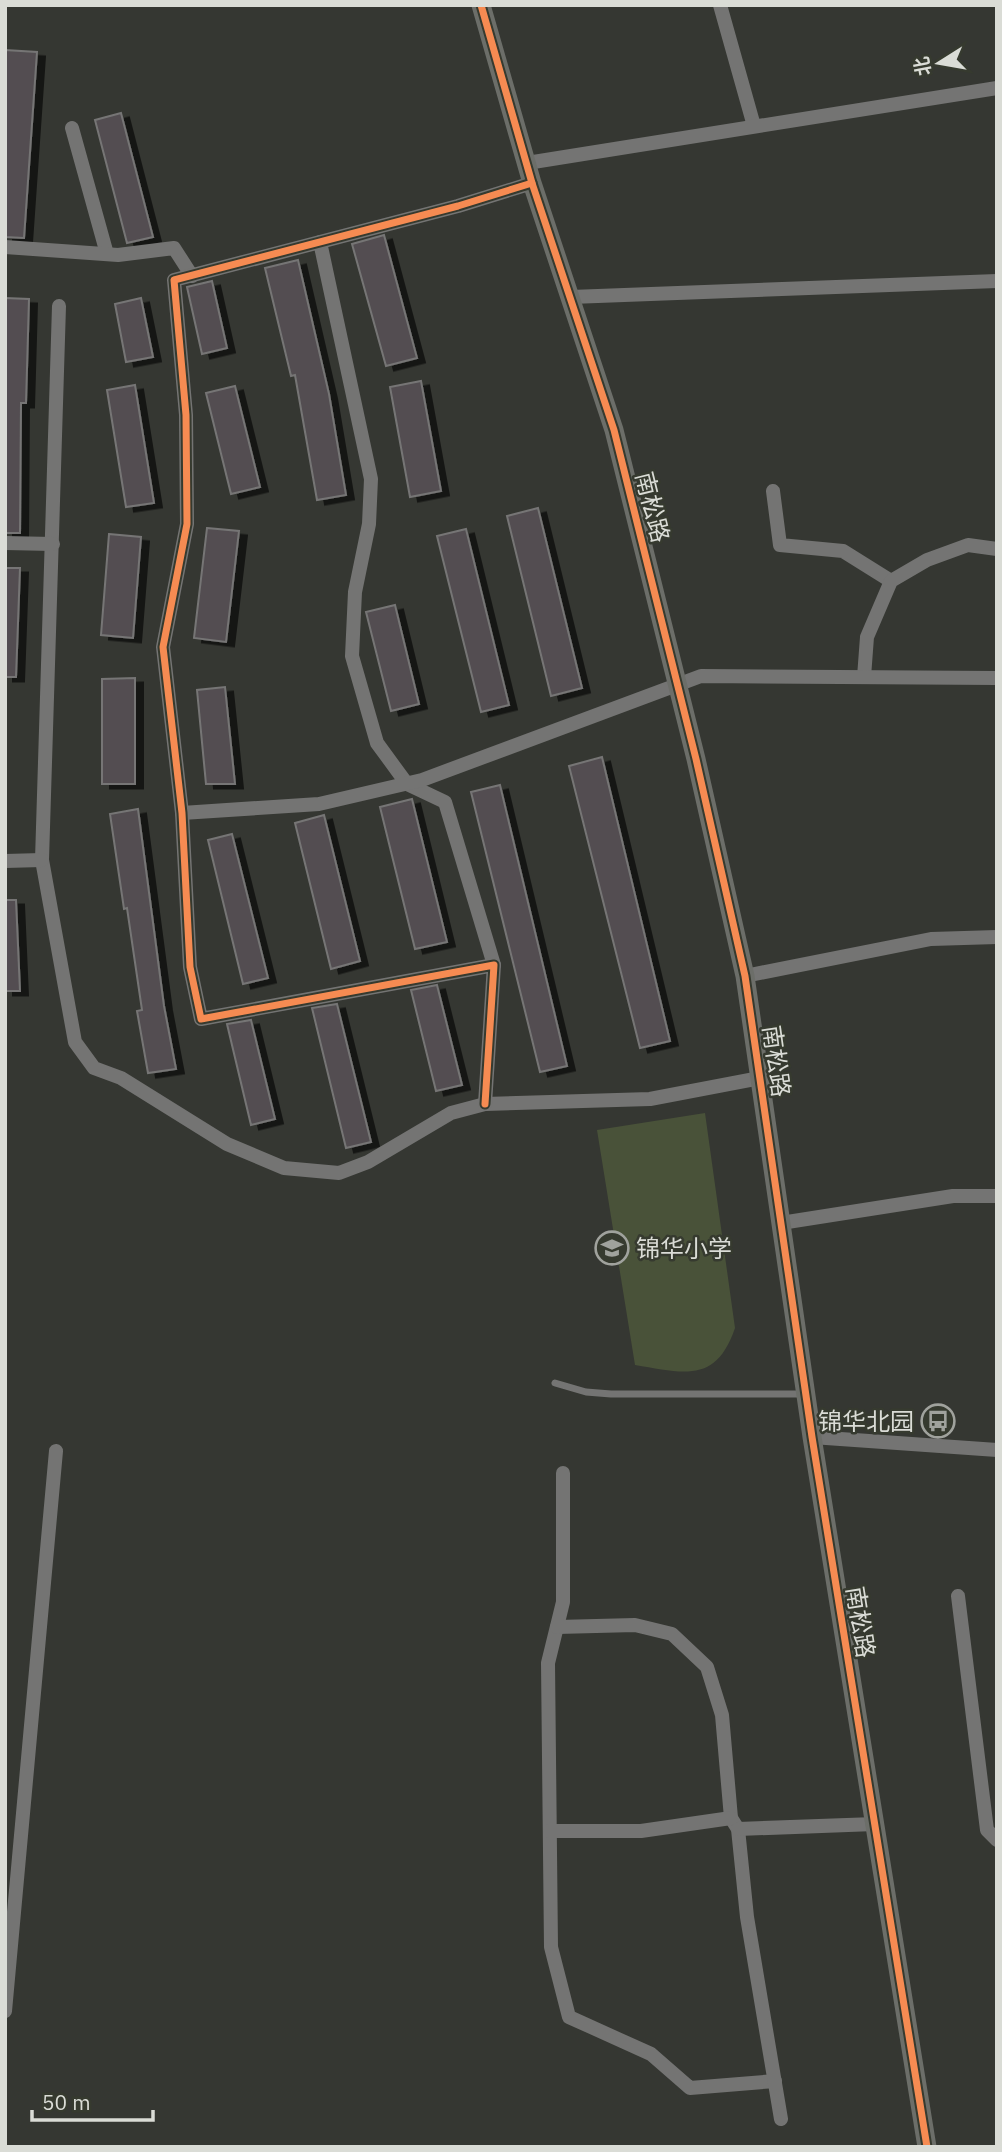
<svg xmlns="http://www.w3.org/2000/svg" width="1002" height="2152" viewBox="0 0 1002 2152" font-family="'IBM Plex Sans','Noto Sans SC',sans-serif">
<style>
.green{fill:#495239}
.building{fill:#524e51;stroke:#767575;stroke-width:2;filter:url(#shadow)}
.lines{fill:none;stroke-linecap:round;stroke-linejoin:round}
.lane{stroke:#747473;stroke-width:7}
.street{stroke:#747473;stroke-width:14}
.secondary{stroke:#6c6e69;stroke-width:19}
.cycleway-casing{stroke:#363a2f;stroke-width:11}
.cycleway{stroke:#f68b52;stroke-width:7}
.labels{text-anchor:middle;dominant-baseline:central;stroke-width:5;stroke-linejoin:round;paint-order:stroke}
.street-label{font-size:24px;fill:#dadcd6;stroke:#363a2f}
.poi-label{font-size:24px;fill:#dadcd6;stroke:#363a2f;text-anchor:start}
</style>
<defs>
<filter id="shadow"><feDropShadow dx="8" dy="4.5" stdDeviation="0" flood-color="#0009"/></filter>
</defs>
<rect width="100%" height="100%" fill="#353732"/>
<path class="green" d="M705,1113L735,1328C716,1384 684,1373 635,1365L597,1130Z"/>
<g class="building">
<polygon points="5,50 37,52 24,238 5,237"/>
<polygon points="121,113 153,237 127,243 95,120"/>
<polygon points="384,235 417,358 386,366 352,244"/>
<polygon points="298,260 329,394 346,495 317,500 295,375 291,376 265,268"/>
<polygon points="212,281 227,348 202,354 187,287"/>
<polygon points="5,298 29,299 26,403 21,403 20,533 5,533"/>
<polygon points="141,298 153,357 126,362 115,304"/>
<polygon points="421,381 441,491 410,497 390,387"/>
<polygon points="135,385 154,503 126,507 107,390"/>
<polygon points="235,386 260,487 231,494 206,393"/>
<polygon points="538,508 582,688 551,696 507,516"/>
<polygon points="207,528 239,531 226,642 194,638"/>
<polygon points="466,529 509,705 481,712 437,536"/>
<polygon points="109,534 141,537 133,638 101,635"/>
<polygon points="5,568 20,568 16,677 5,677"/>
<polygon points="395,605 419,704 391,711 366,612"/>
<polygon points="135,678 135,784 102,784 102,679"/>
<polygon points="225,687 235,784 206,784 197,690"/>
<polygon points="602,757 670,1041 640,1048 569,766"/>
<polygon points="500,785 567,1066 540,1072 471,792"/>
<polygon points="412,799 447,942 415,949 380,807"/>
<polygon points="138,809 164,1006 176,1069 148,1073 137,1011 142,1010 127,908 124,909 110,814"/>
<polygon points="324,815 360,961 331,969 295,823"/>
<polygon points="232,834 268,978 243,984 208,840"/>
<polygon points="5,900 16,900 20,991 5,991"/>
<polygon points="437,985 462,1085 436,1091 411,990"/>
<polygon points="337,1004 371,1142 346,1148 312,1008"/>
<polygon points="251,1020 275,1119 251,1125 227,1024"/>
</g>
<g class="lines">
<polyline class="lane" points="555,1383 586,1392 611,1394 805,1394"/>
<g class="street">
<polyline points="720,5 754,126"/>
<polyline points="72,128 107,254"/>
<polyline points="527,163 997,88"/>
<polyline points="320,242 371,479 369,524 355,592 352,656 377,743 407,784 445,802 494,965"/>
<polyline points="5,247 118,255 174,248 192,276"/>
<polyline points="571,297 997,281"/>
<polyline points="59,306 42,860 75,1042 94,1068 121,1078 227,1144 284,1168 339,1173 368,1162 451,1113 485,1104 650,1099 760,1078"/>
<polyline points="773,491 780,545 843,551 891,581"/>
<polyline points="5,543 53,544"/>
<polyline points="864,677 867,637 891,581 927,560 968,545 997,549"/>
<polyline points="182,813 319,804 422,780 701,676 997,678"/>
<polyline points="5,861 42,860"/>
<polyline points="745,976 931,939 997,937"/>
<polyline points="485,1104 494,965 201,1019 190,967 182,813 163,647 187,524 186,415 174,280 458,206 532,183"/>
<polyline points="781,1223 953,1196 997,1196"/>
<polyline points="812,1437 997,1450"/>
<polyline points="563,1473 563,1602 548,1663 551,1947 569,2017 651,2054 690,2088 775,2081"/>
<polyline points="958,1596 987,1830 997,1840"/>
<polyline points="557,1627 635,1625 672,1634 707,1667 722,1715 731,1818 738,1829 747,1917 781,2119"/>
<polyline points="738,1829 875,1824"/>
<polyline points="550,1831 641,1831 731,1818"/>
<polyline points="5,2011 56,1451"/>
</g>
<polyline class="secondary" points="481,5 532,183 614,430 696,759 745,976 812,1437 927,2147"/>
<defs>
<g id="cycleway">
<polyline points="481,5 532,183 614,430 696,759 745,976 812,1437 927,2147"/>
<polyline points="485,1104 494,965 201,1019 190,967 182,813 163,647 187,524 186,415 174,280 458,206 532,183"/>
</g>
</defs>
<use href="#cycleway" class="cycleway-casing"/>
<use href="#cycleway" class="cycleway"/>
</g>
<defs>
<symbol id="school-ring" viewBox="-11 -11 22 22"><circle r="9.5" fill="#363a2f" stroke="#a0a29d" stroke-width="1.5"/><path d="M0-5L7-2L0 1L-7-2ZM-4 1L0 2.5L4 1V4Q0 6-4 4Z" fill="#a0a29d"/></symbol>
<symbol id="bus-ring" viewBox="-11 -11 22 22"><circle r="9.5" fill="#363a2f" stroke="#a0a29d" stroke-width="1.5"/><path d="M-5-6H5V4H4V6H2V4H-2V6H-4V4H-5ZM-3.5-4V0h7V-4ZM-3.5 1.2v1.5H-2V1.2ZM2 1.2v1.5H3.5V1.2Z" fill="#a0a29d"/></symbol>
</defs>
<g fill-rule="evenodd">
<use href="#school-ring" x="593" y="1229" width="38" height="38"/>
<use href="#bus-ring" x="919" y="1402" width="38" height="38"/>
</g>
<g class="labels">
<g class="street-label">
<text transform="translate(653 507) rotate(76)">南松路</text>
<text transform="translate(777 1061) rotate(82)">南松路</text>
<text transform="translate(861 1622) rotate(81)">南松路</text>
</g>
<g class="poi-label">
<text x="636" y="1248">锦华小学</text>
<text x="914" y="1421" text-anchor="end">锦华北园</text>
</g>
</g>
<rect width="1002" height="2152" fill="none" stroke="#dadcd6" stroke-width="14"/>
<g transform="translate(939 63) rotate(259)" stroke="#363a2f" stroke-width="5" paint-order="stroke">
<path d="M0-5L12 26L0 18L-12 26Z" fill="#dadcd6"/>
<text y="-10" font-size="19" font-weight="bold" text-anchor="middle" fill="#dadcd6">北</text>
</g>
<path d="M32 2110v10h121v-10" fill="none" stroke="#dadcd6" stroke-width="3.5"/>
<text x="42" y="2110" font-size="21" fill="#dadcd6" stroke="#363a2f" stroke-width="5" paint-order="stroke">50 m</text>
</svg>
